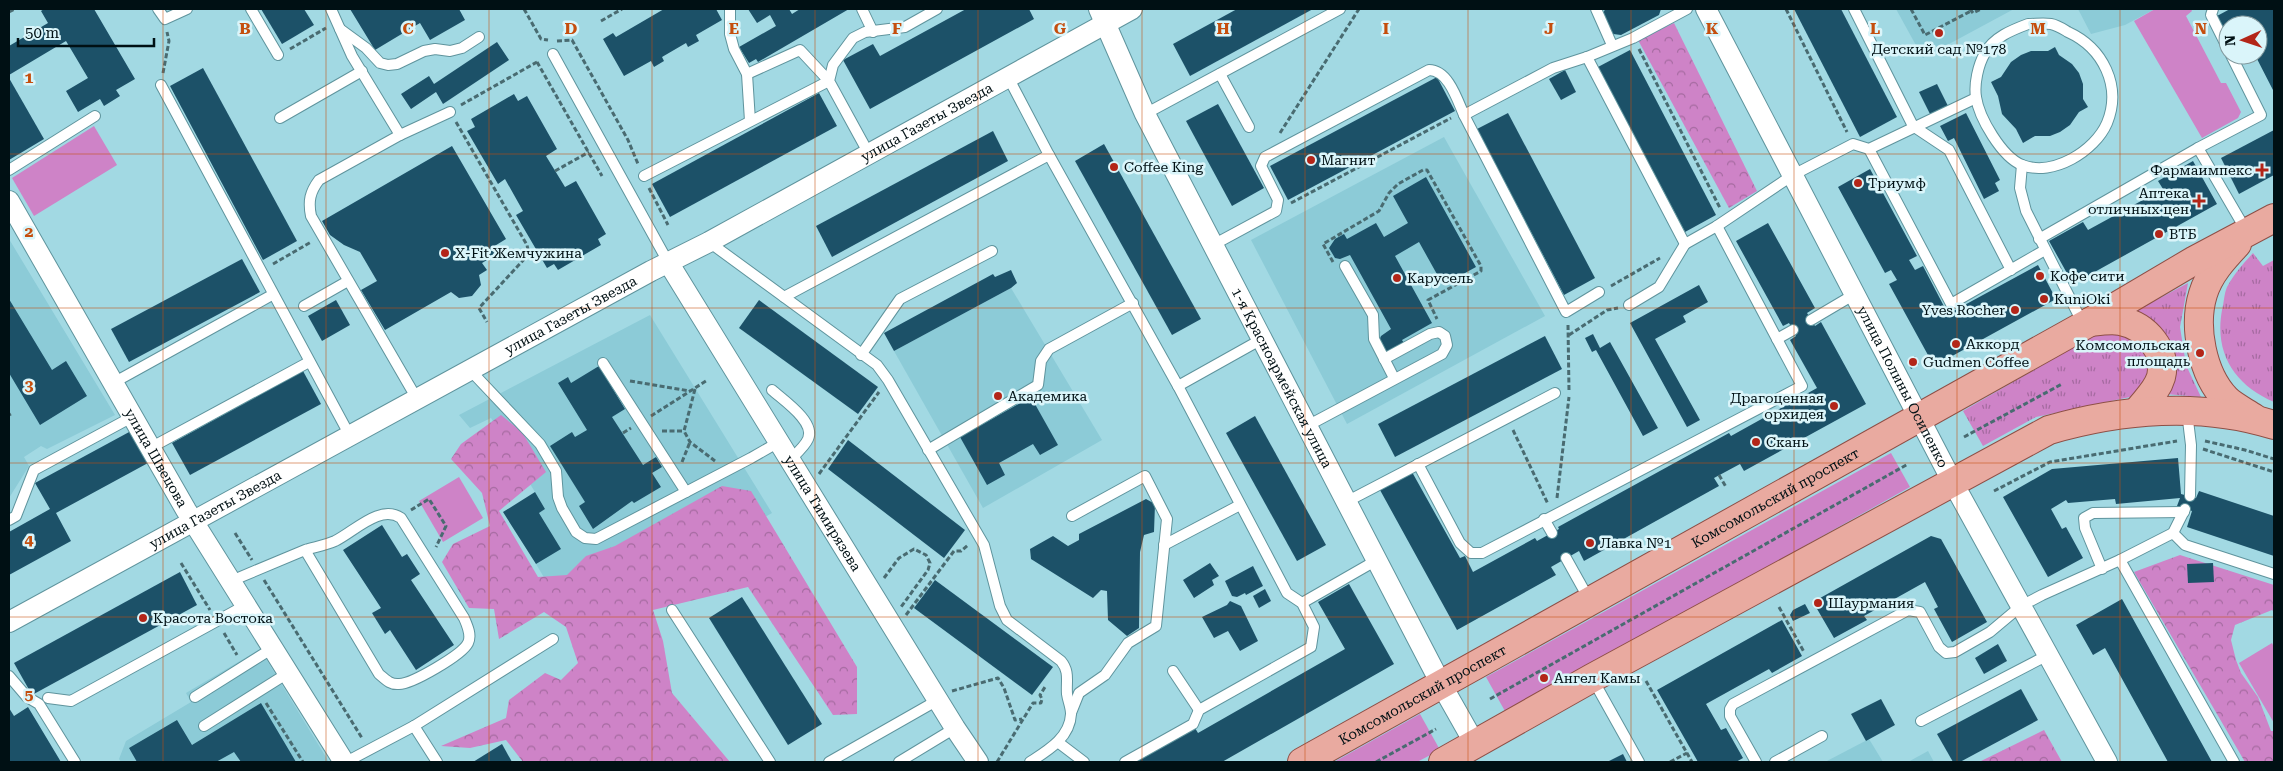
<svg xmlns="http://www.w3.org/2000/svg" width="2283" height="771" viewBox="0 0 2283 771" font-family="'Roboto Serif',serif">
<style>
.built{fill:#8ccbd7}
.grass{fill:url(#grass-tufts)}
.forest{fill:url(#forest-crowns)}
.park{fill:#ce83c7}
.building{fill:#1c5168}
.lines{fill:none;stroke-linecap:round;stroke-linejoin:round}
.lane-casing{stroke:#5f949d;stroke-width:12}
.street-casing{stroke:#5f949d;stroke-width:22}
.primary-casing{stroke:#8e4f46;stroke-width:30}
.path{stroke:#496b71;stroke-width:3;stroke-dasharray:5 2.5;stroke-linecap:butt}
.lane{stroke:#fff;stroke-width:10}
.street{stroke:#fff;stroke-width:20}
.primary{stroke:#e9aaa0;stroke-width:28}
.grid{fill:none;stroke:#c54e0d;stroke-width:1;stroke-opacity:0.55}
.poi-dot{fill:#b32518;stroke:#daf5fa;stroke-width:2}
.labels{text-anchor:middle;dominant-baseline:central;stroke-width:5;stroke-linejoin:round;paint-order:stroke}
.poi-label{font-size:14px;fill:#001014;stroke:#daf5fa;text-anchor:start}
.street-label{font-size:14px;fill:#001014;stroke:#daf5fa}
.grid-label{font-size:16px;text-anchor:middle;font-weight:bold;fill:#c54e0d;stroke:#daf5fa;stroke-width:5;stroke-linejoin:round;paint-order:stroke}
</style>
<defs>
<pattern id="grass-tufts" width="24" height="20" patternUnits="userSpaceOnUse" patternTransform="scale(1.25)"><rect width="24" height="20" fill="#ce83c7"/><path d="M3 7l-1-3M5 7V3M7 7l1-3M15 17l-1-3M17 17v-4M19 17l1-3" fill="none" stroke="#a56aa0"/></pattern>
<pattern id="forest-crowns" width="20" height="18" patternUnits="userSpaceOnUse" patternTransform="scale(1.25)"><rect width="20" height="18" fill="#ce83c7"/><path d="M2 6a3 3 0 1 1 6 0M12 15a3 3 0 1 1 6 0" fill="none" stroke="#a56aa0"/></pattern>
</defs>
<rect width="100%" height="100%" fill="#a2d9e3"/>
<g class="built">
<polygon points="1896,9 2014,9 1923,58"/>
<polygon points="2078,9 2155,9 2125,25 2091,34"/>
<polygon points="1444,137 1545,316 1347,424 1251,240"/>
<polygon points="9,239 115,415 47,449 41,446 24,457 29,466 9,498"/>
<polygon points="1011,288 1102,440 983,508 894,351"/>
<polygon points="650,315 772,513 574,628 536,564 560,548 539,513 545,509 491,418 470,428 459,415"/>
<polygon points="260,649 329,762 121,762 119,759 126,741 191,702 186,693"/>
<polygon points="1869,739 1883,762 1825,762"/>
<polygon points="1928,751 1934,762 1908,762"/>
</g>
<g class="grass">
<path d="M2253,253L2263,266L2274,260V402C2235,385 2214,354 2222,310C2224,303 2224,294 2227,287C2234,274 2243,264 2253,253Z"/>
<polygon points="2188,283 2180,327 2186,365 2201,397 2165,394 2132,313"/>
<path d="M2100,332L2129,335L2149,355C2150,375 2150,387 2130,397L2036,417L1983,446L1963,411Z"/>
</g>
<g class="forest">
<polygon points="1674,23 1757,191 1729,208 1638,40"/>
<polygon points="501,415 522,432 546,472 499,511 538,577 567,575 586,556 615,546 722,486 751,491 857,667 857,714 833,715 748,587 653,610 663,641 672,693 730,762 523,762 506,740 470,748 441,746 506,718 509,700 545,673 561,680 578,663 566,627 544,612 499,639 494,609 469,608 442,562 453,544 490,526 482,493 451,459 461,444"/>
<polygon points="2180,555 2274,585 2274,612 2272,610 2235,625 2231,640 2236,660 2241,673 2258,697 2271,731 2274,731 2274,762 2245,762 2134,572"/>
<polygon points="2044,730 2062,762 1979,762"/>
</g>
<g class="park">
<polygon points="2155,9 2191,9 2192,11 2186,16 2221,83 2226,83 2241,112 2238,118 2202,138 2134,21"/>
<polygon points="94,126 117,165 34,216 12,178"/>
<polygon points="1891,453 1910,487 1506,713 1486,677"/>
<polygon points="459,477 483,518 443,542 419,501"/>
<polygon points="2272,643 2274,647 2274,723 2239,663"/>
<polygon points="1420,714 1440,750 1417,762 1334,762"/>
</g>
<g class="building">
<polygon points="44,9 94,9 135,79 116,90 120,96 104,106 100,99 78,112 66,91 88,78 66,41 9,75 9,46 48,23 41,11"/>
<polygon points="261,9 304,9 314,25 282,44"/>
<polygon points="350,9 459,9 465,20 430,40 420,23 375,50"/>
<polygon points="664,9 716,9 722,20 696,35 699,41 688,47 686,43 662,57 664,61 654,67 651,61 624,76 603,39 613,33 616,37"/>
<polygon points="748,9 789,9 792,14 800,9 849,9 758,62 756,59 749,63 739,47 776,26 770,15 757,23"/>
<polygon points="966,9 1029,9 1034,19 870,109 843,60 873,44 880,56"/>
<polygon points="1237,9 1313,9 1190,76 1173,44"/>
<polygon points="1605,9 1661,9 1659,15 1621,35 1613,34 1603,14"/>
<polygon points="1794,9 1841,9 1897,117 1860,137"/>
<polygon points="2230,9 2274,9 2274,92 2255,55 2258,55 2258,25 2228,25 2228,37 2217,16"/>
<polygon points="497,42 509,60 443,104 436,92 411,109 401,94 429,76 434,84"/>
<polygon points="2055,47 2059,55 2072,64 2079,73 2083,84 2083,99 2088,107 2079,112 2070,125 2060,132 2050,136 2035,136 2023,143 2016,129 2002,114 1998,96 1991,82 2001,77 2011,62 2021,55 2031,51 2048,51"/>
<polygon points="1630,50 1716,215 1685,232 1598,67"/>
<polygon points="203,68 297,241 263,260 170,86"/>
<polygon points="1565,70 1576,92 1561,100 1549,79"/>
<polygon points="1437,77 1455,111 1288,200 1270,166"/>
<polygon points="9,78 44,139 9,160"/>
<polygon points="1937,84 1948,106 1930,114 1919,92"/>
<polygon points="819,93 837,126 670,217 652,184"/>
<polygon points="514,94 518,101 527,96 557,149 546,156 565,187 576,181 606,234 598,239 601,245 558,270 554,264 547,268 516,215 523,211 505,179 498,184 467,131 475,127 471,119"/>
<polygon points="1218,104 1264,188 1232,206 1186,121"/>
<polygon points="1508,113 1595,278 1564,295 1477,129"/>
<polygon points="1966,113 2000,180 1995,183 1999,191 1984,199 1954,138 1948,141 1940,126"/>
<polygon points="2274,130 2274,175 2239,194 2221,158"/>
<polygon points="993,131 1008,161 832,257 816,226"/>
<polygon points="1104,144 1201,319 1172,335 1075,161"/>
<polygon points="452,146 506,239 493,247 497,254 482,263 487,270 479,275 481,285 472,296 459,298 451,292 385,330 361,290 377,281 360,252 344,245 330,235 322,221"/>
<polygon points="2193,161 2217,204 2073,284 2049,241 2083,222 2088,230 2163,189 2158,181"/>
<polygon points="1870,169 1917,256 1909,260 1915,270 1923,266 1948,314 2038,265 2056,299 1934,366 1889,284 1897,280 1891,270 1885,273 1838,187"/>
<polygon points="1426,177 1476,267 1443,285 1419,242 1395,256 1432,323 1402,340 1405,345 1390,352 1384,351 1379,341 1381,336 1391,329 1350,255 1340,259 1335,258 1329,248 1335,239 1344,234 1347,239 1376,223 1384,237 1408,223 1393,196"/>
<polygon points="1768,223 1815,308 1807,313 1815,326 1821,322 1866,404 1744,471 1740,464 1714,478 1719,486 1584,561 1579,551 1551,567 1556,575 1457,630 1380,490 1412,472 1460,558 1465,556 1473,572 1535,538 1537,541 1559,529 1558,527 1729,433 1731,436 1817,388 1790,340 1796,336 1789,323 1783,326 1736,241"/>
<polygon points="242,259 260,292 129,362 111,329"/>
<polygon points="1011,270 1017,283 1011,288 894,351 884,333 993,274 995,277"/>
<polygon points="1699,285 1708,302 1683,316 1686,322 1655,339 1700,420 1687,427 1630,323"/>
<polygon points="9,299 52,370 66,361 87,396 40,425 9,373"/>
<polygon points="336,300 350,325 322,341 308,316"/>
<polygon points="759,300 878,387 858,414 739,328"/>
<polygon points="1593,334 1600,348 1610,342 1658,428 1643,436 1596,350 1592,352 1585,338"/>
<polygon points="1545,336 1562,369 1395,457 1378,424"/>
<polygon points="1915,356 1919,364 1911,369 1907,361"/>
<polygon points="599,366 625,409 612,417 643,465 656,457 662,467 652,473 661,487 634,503 632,501 593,529 579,506 585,502 550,446 572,432 575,437 587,430 558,383 568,377 571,383"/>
<polygon points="303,371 321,404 190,475 172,443"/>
<polygon points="1031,397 1058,445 1040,455 1033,444 999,463 1005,475 987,485 960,437"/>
<polygon points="1255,416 1326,545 1297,561 1226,433"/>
<polygon points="131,431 148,463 56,513 71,541 9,575 9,532 50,509 35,483"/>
<polygon points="848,440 965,530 944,558 828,469"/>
<polygon points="2178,458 2181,494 2196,498 2199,491 2274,516 2274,556 2187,527 2192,511 2177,506 2180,498 2116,504 2115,499 2068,503 2066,500 2051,509 2062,529 2066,527 2083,558 2048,577 2003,497 2052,469"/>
<polygon points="535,492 545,509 539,513 561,549 536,564 503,512"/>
<polygon points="1146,499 1155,504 1154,532 1144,535 1140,552 1139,628 1127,636 1108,620 1107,591 1101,590 1093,598 1031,559 1030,549 1053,536 1068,546 1079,540 1079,534"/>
<polygon points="382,525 402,557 407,554 420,574 411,580 454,645 416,670 390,630 385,634 372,613 381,608 343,550"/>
<polygon points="1931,536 1941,539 1987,622 1952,642 1934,609 1938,607 1925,582 1864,616 1867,620 1834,638 1813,602"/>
<polygon points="1210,563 1219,576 1212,580 1214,585 1194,598 1183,580"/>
<polygon points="2213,563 2214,582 2188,583 2187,564"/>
<polygon points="1253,566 1263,586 1246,595 1245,593 1237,597 1232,596 1225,581"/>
<polygon points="180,572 197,605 32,695 14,663"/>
<polygon points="935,580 1053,667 1032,695 914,608"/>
<polygon points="1349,584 1394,664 1222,762 1136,762 1195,728 1198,733 1345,649 1318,602"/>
<polygon points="1265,589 1271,601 1259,608 1253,596"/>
<polygon points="742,597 822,724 788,745 709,618"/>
<polygon points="2122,599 2212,762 2168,762 2105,648 2093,655 2076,625"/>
<polygon points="1230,601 1241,606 1258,641 1240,651 1228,631 1214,638 1202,617 1227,605"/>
<polygon points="1805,604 1810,613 1793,621 1790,615 1793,610"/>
<polygon points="1782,620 1802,656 1772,673 1769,669 1706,704 1721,730 1726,728 1743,758 1736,762 1698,762 1657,690"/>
<polygon points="1998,644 2007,661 1984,674 1975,658"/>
<polygon points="2021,689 2038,720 1960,762 1953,762 1937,734"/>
<polygon points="1881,699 1895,725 1866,741 1851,714"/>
<polygon points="261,703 296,762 241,762 234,752 216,762 137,762 129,748 177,720 192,745"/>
<polygon points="28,707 61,762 9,762 9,708 14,716"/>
<polygon points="502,744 512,762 473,762"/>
<polygon points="1623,754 1627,762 1607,762"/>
</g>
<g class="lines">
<defs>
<g id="lane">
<polyline points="158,9 165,19 187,9"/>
<polyline points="251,9 278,55"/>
<polyline points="331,9 352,56 400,135"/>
<polyline points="730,9 730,34 734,49 747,74 750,121"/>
<polyline points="862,9 873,32"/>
<polyline points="1596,9 1612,45"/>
<polyline points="1854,9 1913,126 1949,150 2011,270"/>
<polyline points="2213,9 2211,15 2228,49"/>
<path d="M2028,24C2035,24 2044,23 2051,24C2057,25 2063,29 2068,32C2103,48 2122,86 2107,123C2095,151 2053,177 2022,165C2002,157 1979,118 1976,97C1974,84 1978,65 1985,53C1994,37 2012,30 2028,24Z"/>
<polyline points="340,29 366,48 380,63 388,65 397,64 424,51 435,49 450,51 462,48 479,37"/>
<polyline points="553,54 668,262"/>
<polyline points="1587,57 1685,244 1717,226 1793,175 1853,144 1869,149 1976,98"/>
<polyline points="1220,74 1249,127"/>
<polyline points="1008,77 1049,155 1178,386 1287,593 1302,603 1314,627 1311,647 1199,710 1193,724 1125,762"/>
<polyline points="161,85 350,436"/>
<polyline points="1145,114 1340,9"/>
<polyline points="1464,115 1566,312 1599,292"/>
<polyline points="280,118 362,71"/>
<polyline points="2198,148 2247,232"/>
<polyline points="1869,149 1951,304 2045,250"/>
<polyline points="869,154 829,81 833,65 853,38 865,32 905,27 937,9"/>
<polyline points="2022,165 2020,188 2026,211 2083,324"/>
<polyline points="9,170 95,116"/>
<polyline points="644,176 829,81 800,50 747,74"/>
<polyline points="2039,239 2198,148 2261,115 2231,55"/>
<path d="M709,242L877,365L888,380L984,545L1000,606L1007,620L1061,661C1070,672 1066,681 1067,694C1068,701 1071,707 1071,714C1070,738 1047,751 1030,762"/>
<path d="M1213,245L1276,211L1278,200L1261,166L1265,157L1429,70C1448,70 1457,99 1464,115L1553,68L1587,57L1633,38L1687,9"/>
<polyline points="1345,266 1373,315 1374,339 1394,378"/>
<polyline points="784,297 1049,155"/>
<polyline points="1629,305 1659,287 1685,244"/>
<polyline points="304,306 348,281"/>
<polyline points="1811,320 1855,294"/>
<polyline points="1777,339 1793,330"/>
<polyline points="861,355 900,299 992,251"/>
<polyline points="603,363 686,492"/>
<polyline points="470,370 540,444 556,471 558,497 562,508 576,532 585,538 596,539 751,458 779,442"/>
<polyline points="113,383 272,295"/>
<polyline points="1178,386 1262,339"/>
<path d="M772,390C783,400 816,422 808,439C805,446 796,454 790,460"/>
<path d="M417,399L311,216C308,201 310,192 319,180L400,135L450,112"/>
<polyline points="2187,412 2191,445 2190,496"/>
<polyline points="1307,426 1442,354 1447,345 1445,336 1439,332 1430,334 1384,359"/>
<polyline points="150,448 309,362"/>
<polyline points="928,450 1038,385 1041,361 1049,349 1133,303"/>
<polyline points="1418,464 1460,543 1471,553 1482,553 1802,386 1717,226"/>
<polyline points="1346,502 1555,393"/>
<polyline points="1544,519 1552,533"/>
<polyline points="9,520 16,516 34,470 132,417"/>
<polyline points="2173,533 2185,545 2274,574"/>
<polyline points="1164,545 1240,505"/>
<polyline points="1566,558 1590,601"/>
<polyline points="2120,560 2234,762"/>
<polyline points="2102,569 2085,528 2084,518 2093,513 2184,512"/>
<path d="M231,581L305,550L379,674C385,679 390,685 399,684C412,684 462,655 468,643C472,635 467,625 464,618L401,518C380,504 355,531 335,541C326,545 315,547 305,550"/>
<polyline points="1302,603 1377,560"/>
<polyline points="672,610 770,762"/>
<polyline points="1173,671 1199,710"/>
<polyline points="9,676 27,697 39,704 75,762"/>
<polyline points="1592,678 1639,762"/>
<polyline points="195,697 273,648"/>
<polyline points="48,698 71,701 246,605"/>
<polyline points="1071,713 1079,693 1105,675 1128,643 1156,626 1167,519 1145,476 1072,516"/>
<polyline points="1921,721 2048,655"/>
<polyline points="204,726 288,673"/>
<polyline points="414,726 437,762"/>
<polyline points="1059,743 1084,762"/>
<polyline points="346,762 414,726 553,639"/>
<polyline points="829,762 938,700"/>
<polyline points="899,762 955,728"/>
<polyline points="1756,762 1730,716 1730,709 1733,704 1908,610 1920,612 1939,647 1946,653 1955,652 1990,632 2021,606 2042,595 2120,560 2173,533 2185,509"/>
<polyline points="1775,762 1822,736"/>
</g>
<g id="street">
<path id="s1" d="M1099,9L1145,114L1441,684L1475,744"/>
<path id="s2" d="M1706,9L1952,481L2107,762"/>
<path id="s3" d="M9,201L186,510L344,762"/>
<path id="s4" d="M668,262L955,728L978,762"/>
<path id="s5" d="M9,622L651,271L709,242L1132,9"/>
</g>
<g id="primary">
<path d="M2237,244C2223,259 2209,274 2203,294C2193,326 2202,374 2226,399C2233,406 2245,412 2254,418"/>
<path d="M2090,322C2099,321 2112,319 2121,321C2146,326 2168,351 2161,377C2157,391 2145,401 2137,412"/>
<path id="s6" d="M1302,762L2090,322L2195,260L2274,218"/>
<path d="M1443,762L1592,678L2049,430C2121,409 2201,402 2274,425"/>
</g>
</defs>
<use href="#lane" class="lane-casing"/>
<use href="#street" class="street-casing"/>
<use href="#primary" class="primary-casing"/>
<g class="path">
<polyline points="524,9 541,39 548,40"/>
<polyline points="1786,9 1847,132"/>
<polyline points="1911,9 1925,35 1971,11"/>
<polyline points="1970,9 1973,13 1981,9"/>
<polyline points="9,12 15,9"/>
<polyline points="601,21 622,9"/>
<polyline points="557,41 572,40 628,140 638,164"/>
<polyline points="290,49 326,28"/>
<polyline points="1639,49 1720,208"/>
<polyline points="537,62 602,176"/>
<polyline points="163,73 169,41 167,32"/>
<polyline points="461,105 537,62"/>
<polyline points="456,122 527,245 529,254 479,308 487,322"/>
<polyline points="1280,133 1359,9"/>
<polyline points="555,171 589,152"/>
<polyline points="649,188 668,225"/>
<polyline points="1291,203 1451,118"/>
<polyline points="1333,262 1323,244 1379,211 1389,193 1398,184 1423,170 1427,170 1481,266 1481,271 1428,300 1437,319"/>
<polyline points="273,264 311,242"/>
<polyline points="1611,286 1660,258"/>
<polyline points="1568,325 1569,391"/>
<polyline points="1569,335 1607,310 1618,308"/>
<polyline points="630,381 690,391"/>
<polyline points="695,389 684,431 690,442 715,461"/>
<polyline points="9,415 11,414"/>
<polyline points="651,416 706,381"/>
<polyline points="1513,430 1548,504"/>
<polyline points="662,431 684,431"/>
<polyline points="623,433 631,428"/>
<polyline points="1964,437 2062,384"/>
<polyline points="2205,441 2245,450 2274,459"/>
<polyline points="2203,449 2274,472"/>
<polyline points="682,462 690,442"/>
<polyline points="819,474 879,392"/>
<polyline points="1719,475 1726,487"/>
<polyline points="1994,491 2050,462 2177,441"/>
<polyline points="1557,498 1569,397"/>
<polyline points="411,510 429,499 446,526 436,547"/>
<polyline points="235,533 252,560"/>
<polyline points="181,563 210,610"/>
<polyline points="884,578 899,558 914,549 926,555 930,563 928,570 901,607"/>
<polyline points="264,580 362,738"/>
<polyline points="1779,607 1804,652"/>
<polyline points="906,615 954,551 961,551 968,545"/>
<polyline points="224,633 237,655"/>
<polyline points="1646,681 1692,762"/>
<polyline points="952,691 998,678 1004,688 1015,720 1022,719"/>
<polyline points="1490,699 1908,464"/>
<polyline points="266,703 303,762"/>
<polyline points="997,762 1033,703 1041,703 1042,699 1040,695 1045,687"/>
<polyline points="1376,762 1436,729"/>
<polyline points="1670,762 1687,753"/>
</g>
<use href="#lane" class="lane"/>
<use href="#street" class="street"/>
<use href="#primary" class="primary"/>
</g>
<path class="grid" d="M163,9V762M326,9V762M489,9V762M652,9V762M815,9V762M978,9V762M1142,9V762M1305,9V762M1468,9V762M1631,9V762M1794,9V762M1957,9V762M2120,9V762M9,154H2274M9,308H2274M9,463H2274M9,617H2274"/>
<g class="poi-dot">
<circle cx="1939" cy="33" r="5"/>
<circle cx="1311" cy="160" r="5"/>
<circle cx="1114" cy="167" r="5"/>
<path d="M2259.5 162.5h5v5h5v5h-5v5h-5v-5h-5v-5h5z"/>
<circle cx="1858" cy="183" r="5"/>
<path d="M2196.5 193.5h5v5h5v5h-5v5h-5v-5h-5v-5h5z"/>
<circle cx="2159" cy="234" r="5"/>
<circle cx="445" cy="253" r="5"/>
<circle cx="2040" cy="276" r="5"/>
<circle cx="1397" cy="278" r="5"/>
<circle cx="2044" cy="299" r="5"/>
<circle cx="2015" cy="310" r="5"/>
<circle cx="1956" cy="344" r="5"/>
<circle cx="2200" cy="353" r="5"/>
<circle cx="1913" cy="362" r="5"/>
<circle cx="998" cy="396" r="5"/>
<circle cx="1834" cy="406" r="5"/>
<circle cx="1756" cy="442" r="5"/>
<circle cx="1590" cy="543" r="5"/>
<circle cx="1818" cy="603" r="5"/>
<circle cx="143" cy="618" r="5"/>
<circle cx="1544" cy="678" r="5"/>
</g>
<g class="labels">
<g class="poi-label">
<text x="1939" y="49" text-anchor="middle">Детский сад №178</text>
<text x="1321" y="160">Магнит</text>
<text x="1124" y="167">Coffee King</text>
<text x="2252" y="170" text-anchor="end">Фармаимпекс</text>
<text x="1868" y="183">Триумф</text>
<text x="2189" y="193" text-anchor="end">Аптека<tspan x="2189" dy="16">отличных цен</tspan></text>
<text x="2169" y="234">ВТБ</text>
<text x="455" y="253">X-Fit Жемчужина</text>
<text x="2050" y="276">Кофе сити</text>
<text x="1407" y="278">Карусель</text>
<text x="2054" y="299">KuniOki</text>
<text x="2005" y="310" text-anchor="end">Yves Rocher</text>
<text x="1966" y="344">Аккорд</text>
<text x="2190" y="345" text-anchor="end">Комсомольская<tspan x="2190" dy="16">площадь</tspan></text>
<text x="1923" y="362">Gudmen Coffee</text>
<text x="1008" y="396">Академика</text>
<text x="1824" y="398" text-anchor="end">Драгоценная<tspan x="1824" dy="16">орхидея</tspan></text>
<text x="1766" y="442">Скань</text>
<text x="1600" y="543">Лавка №1</text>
<text x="1828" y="603">Шаурмания</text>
<text x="153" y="618">Красота Востока</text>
<text x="1554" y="678">Ангел Камы</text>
</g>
<g class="street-label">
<text stroke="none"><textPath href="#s5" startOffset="1045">улица Газеты Звезда</textPath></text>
<text stroke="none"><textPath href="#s5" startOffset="640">улица Газеты Звезда</textPath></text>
<text stroke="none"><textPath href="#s1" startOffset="412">1-я Красноармейская улица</textPath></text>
<text stroke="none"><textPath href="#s2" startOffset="426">улица Полины Осипенко</textPath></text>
<text stroke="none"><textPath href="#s3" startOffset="296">улица Швецова</textPath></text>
<text stroke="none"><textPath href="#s6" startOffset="542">Комсомольский проспект</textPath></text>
<text stroke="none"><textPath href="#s5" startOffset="235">улица Газеты Звезда</textPath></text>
<text stroke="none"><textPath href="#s4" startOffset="295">улица Тимирязева</textPath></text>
<text stroke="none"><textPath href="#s6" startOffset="138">Комсомольский проспект</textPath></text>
</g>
</g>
<g class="grid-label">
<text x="245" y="34">B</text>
<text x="408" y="34">C</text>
<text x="571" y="34">D</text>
<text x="734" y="34">E</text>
<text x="897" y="34">F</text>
<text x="1060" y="34">G</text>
<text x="1223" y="34">H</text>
<text x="1386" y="34">I</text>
<text x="1549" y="34">J</text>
<text x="1712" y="34">K</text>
<text x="1875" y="34">L</text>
<text x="2038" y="34">M</text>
<text x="2201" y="34">N</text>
<text x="29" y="83">1</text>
<text x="29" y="237">2</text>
<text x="29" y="391">3</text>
<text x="29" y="545">4</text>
<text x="29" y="700">5</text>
</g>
<rect width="2283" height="771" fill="none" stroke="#001014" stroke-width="20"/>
<g transform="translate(2243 40) rotate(267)"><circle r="24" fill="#daf5fa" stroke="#83999e"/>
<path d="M0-4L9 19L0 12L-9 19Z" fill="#b32518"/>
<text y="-8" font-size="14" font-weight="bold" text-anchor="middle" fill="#001014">N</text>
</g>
<path d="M18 38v8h136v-8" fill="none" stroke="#001014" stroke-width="2.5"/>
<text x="25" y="38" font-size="15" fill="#001014" stroke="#daf5fa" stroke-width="4" paint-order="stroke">50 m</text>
</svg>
